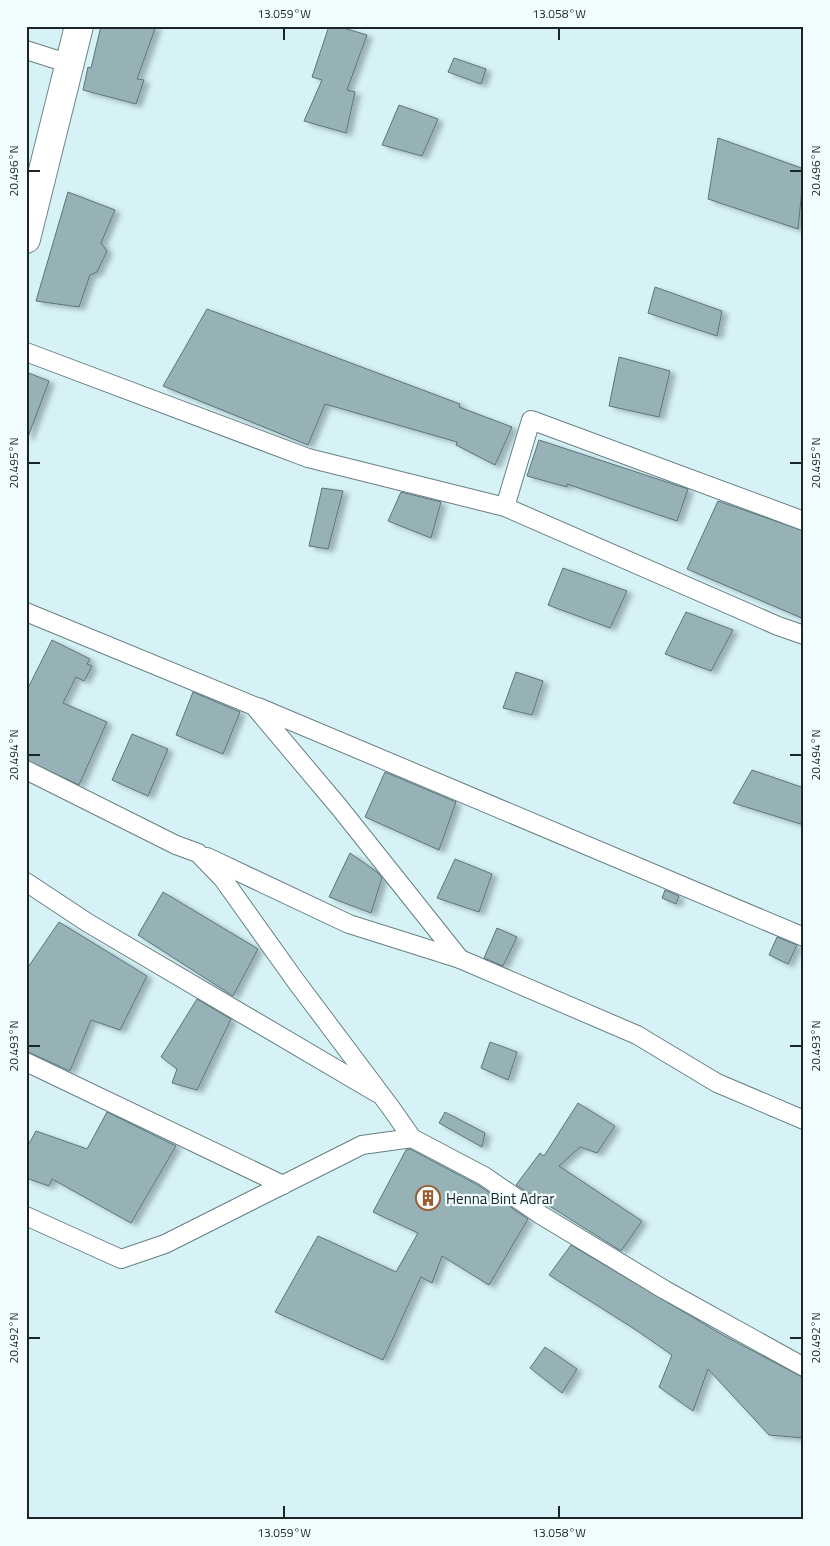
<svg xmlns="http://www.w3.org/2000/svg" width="830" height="1546" viewBox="0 0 830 1546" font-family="'Titillium Web',sans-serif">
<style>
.building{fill:#97b2b7;stroke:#5b7479;filter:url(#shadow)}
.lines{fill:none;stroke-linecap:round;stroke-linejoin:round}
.street-casing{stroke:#678085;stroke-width:20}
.highway-casing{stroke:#678085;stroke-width:30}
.street{stroke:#fff;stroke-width:18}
.highway{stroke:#fff;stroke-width:28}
.ticks{fill:none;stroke:#1b2527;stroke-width:2}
.labels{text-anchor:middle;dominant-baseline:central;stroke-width:4.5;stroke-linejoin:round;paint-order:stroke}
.poi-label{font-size:15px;fill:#1b2527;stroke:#f1fcfe;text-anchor:start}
.neatline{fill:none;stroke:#1b2527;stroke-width:2}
.ticks-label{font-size:12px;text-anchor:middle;fill:#1b2527}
</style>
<defs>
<filter id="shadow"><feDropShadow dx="5.5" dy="3" stdDeviation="2.5" flood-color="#0004"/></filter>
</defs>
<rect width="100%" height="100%" fill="#d6f2f7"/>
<g class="building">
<polygon points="101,26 156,26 137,79 144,80 136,104 83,90 88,67 91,68"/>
<polygon points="329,26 337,26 367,35 347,90 355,92 346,133 304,121 322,80 312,77"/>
<polygon points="454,58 486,69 481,84 448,72"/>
<polygon points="399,105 438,119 422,156 382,145"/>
<polygon points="718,138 804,169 798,229 708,199"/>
<polygon points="68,192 115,210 101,243 107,251 97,272 90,275 79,307 36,301"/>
<polygon points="655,287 722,311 717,336 648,313"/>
<polygon points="207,309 460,404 459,407 512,427 495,465 456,445 457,442 325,404 308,445 163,386"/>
<polygon points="619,357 670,371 659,417 609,406"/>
<polygon points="26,372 49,381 28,437 26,437"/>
<polygon points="539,440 688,489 677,521 567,484 567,487 527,476"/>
<polygon points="322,488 343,491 328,549 309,546"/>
<polygon points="401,492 441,502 431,538 388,521"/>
<polygon points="718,501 804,531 804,619 687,569"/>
<polygon points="563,568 627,591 610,628 548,605"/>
<polygon points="686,612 733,630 711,671 665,654"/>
<polygon points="52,640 90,659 87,664 92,666 84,681 76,677 63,703 107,722 79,785 26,760 26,692"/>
<polygon points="516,672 543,681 532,715 503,708"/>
<polygon points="193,692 240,712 223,754 176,735"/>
<polygon points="132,734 168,749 148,796 112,780"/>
<polygon points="752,770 804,788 804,825 733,803"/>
<polygon points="385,772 456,802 439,850 365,817"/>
<polygon points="350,853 377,872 382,878 371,913 329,897"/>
<polygon points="455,859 492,874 479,912 437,898"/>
<polygon points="665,890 679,896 676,904 662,898"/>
<polygon points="163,892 258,949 233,996 138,935"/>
<polygon points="59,922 147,976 120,1030 91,1020 70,1071 26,1051 26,970"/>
<polygon points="497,928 517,937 503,966 484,958"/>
<polygon points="777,937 797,945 788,964 769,955"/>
<polygon points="197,999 231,1019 197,1090 172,1083 177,1069 161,1057"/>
<polygon points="490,1042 517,1052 508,1080 481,1068"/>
<polygon points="578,1103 615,1126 597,1153 580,1147 559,1166 642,1221 621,1251 516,1185 540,1153 544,1156"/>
<polygon points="107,1112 176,1146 131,1223 52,1179 49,1186 26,1178 26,1149 36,1131 87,1149"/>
<polygon points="445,1112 485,1133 482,1147 439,1123"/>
<polygon points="410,1149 478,1185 528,1219 489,1285 442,1256 432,1283 421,1277 383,1360 275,1312 318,1236 396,1272 418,1233 373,1212 406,1150"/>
<polygon points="571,1245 721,1334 804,1378 804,1438 769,1435 708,1369 693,1411 659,1387 672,1355 636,1330 549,1275"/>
<polygon points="545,1347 577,1369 562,1393 530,1368"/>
</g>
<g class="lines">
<defs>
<g id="street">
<polyline points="26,50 70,64"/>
<polyline points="26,352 308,458 505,507 778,626 804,635"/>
<polyline points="505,507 531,420 804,521"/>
<polyline points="26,612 254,706 339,807 460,959 637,1035 717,1083 804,1120"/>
<polyline points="258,707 804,937"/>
<polyline points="26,770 176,845 198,853 223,879 295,980 391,1108 412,1138 484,1176 541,1215 665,1290 804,1367"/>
<polyline points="207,857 349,924 460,959"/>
<polyline points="26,882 88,923 377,1093"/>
<polyline points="26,1062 283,1185"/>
<polyline points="26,1216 121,1259 165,1244 362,1145 412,1138"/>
</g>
<polyline id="highway" points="26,239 79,26"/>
</defs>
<use href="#street" class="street-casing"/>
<use href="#highway" class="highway-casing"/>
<use href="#street" class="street"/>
<use href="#highway" class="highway"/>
</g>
<path class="ticks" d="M284,28V40M559,28V40M28,171H40M790,171H802M28,463H40M790,463H802M28,755H40M790,755H802M28,1046H40M790,1046H802M28,1338H40M790,1338H802M284,1506V1518M559,1506V1518"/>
<defs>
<symbol id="building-ring" viewBox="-11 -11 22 22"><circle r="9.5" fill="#f1fcfe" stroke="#9c5829" stroke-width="1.5"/><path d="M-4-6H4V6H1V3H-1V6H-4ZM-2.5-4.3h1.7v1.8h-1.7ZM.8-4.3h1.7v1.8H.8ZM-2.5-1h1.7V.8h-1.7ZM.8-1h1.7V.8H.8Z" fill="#9c5829"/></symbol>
</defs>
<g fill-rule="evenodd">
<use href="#building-ring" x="414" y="1184" width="28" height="28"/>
</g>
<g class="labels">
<g class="poi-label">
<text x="446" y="1198">Henna Bint Adrar</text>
</g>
</g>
<rect width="830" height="1546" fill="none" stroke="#f1fcfe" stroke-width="55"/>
<rect x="28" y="28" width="774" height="1490" class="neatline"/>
<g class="ticks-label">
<text x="284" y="18">13.059°W</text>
<text x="559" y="18">13.058°W</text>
<text transform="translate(14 171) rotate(-90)" y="4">20.496°N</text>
<text transform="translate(816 171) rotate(-90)" y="4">20.496°N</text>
<text transform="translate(14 463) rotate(-90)" y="4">20.495°N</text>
<text transform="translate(816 463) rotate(-90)" y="4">20.495°N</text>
<text transform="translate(14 755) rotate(-90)" y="4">20.494°N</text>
<text transform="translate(816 755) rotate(-90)" y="4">20.494°N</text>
<text transform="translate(14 1046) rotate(-90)" y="4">20.493°N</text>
<text transform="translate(816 1046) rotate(-90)" y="4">20.493°N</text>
<text transform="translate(14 1338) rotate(-90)" y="4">20.492°N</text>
<text transform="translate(816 1338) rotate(-90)" y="4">20.492°N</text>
<text x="284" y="1537">13.059°W</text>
<text x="559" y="1537">13.058°W</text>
</g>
</svg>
